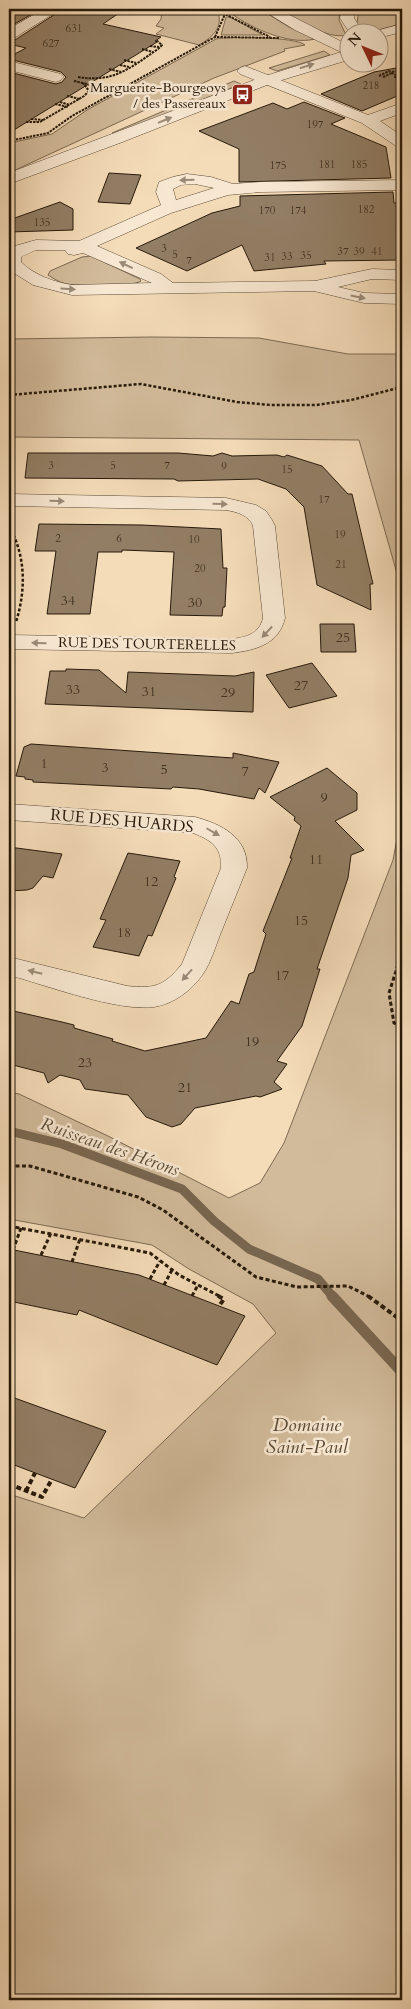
<svg xmlns="http://www.w3.org/2000/svg" width="411" height="2009" viewBox="0 0 411 2009" font-family="Cardo,serif">
<style>
.green{fill:#d2bb9b;stroke:#7c6a52}
.lines{fill:none;stroke-linecap:round;stroke-linejoin:round}
.stream-far1{stroke:#786650;stroke-width:9}
.stream{stroke:#786650;stroke-width:11}
.building{fill:#927e65;stroke:#26190a}
.minor-casing{stroke:#5a4a36;stroke-width:1}
.tertiary-casing{stroke:#5a4a36;stroke-width:1}
.path-far3{stroke:#26190a;stroke-width:2;stroke-dasharray:2.5 1;stroke-linecap:butt}
.path-far2{stroke:#26190a;stroke-width:2.5;stroke-dasharray:3 2;stroke-linecap:butt}
.path-far1{stroke:#26190a;stroke-width:3;stroke-dasharray:4 2.5;stroke-linecap:butt}
.path{stroke:#26190a;stroke-width:4;stroke-dasharray:5 3;stroke-linecap:butt}
.minor{fill:#f8e8d2;fill-rule:evenodd}
.tertiary{fill:#f8e8d2;fill-rule:evenodd}
.oneway{fill:#9a8b78}
.labels{text-anchor:middle;dominant-baseline:central;stroke-width:5;stroke-linejoin:round;paint-order:stroke}
.far-number-label{font-size:11px;fill:#413221}
.far-poi-label{font-size:14px;fill:#26190a;stroke:#f8e8d2;text-anchor:end}
.number-label{font-size:14px;fill:#413221}
.far-street-label{font-size:14px;fill:#26190a;stroke:#f8e8d2}
.street-label{font-size:16px;fill:#26190a;stroke:#f8e8d2}
.water-label{font-size:18px;font-style:italic;fill:#5d4d38;stroke:#f8e8d2}
.near-park-label{font-size:19px;font-style:italic;fill:#5a4a36;stroke:#f8e8d2}
</style>
<rect width="100%" height="100%" fill="#f5dcb9"/>
<filter id="stains"><feTurbulence type="fractalNoise" baseFrequency=".004" numOctaves="4"/><feColorMatrix values="0 0 0 0 .2 0 0 0 0 .09 0 0 0 0 .02 0 0 0 .5 -.17"/></filter>
<radialGradient id="worn" r=".72"><stop offset=".6" stop-color="#630" stop-opacity="0"/><stop offset="1" stop-color="#630" stop-opacity=".3"/></radialGradient>
<g class="green">
<path d="M162,9H217C224,27 214,36 199,45L156,34L164,28L156,26L161,19Z"/>
<path d="M225,9H260L289,27L315,39C288,46 246,26 225,9Z"/>
<path d="M281,9H340L339,20L346,35C328,40 296,19 281,9Z"/>
<path d="M359,9H402V24C389,27 367,37 357,23Z"/>
<polygon points="226,17 230,17 263,35 221,35"/>
<path d="M216,39C230,36 297,37 305,45L284,49L285,51L214,78L9,173V143L52,134L87,110Z"/>
<polygon points="324,51 330,55 277,71 269,68"/>
<polygon points="234,81 241,84 116,135 112,133"/>
<path d="M91,256L140,279L141,281C133,287 78,286 66,284C59,282 54,279 48,275L50,271L82,257Z"/>
<polygon points="151,337 259,338 348,354 402,354 402,591 359,440 9,437 9,339"/>
<polygon points="402,812 402,2000 9,2000 9,1494 84,1518 276,1333 253,1304 189,1269 152,1245 9,1219 9,1092 19,1094 108,1136 229,1198 260,1183 284,1143 393,860"/>
</g>
<g class="lines">
<polyline class="stream-far1" points="9,1131 62,1144 182,1189 214,1221 249,1249 318,1279 333,1297"/>
<polyline class="stream" points="332,1296 402,1372"/>
</g>
<g class="building">
<polygon points="9,9 41,9 9,27"/>
<polygon points="63,9 125,9 103,24 161,37 155,41 157,42 9,133 9,72 56,84 62,82 66,77 61,72 9,59 9,57 26,48 9,44 9,41 15,40"/>
<polygon points="402,67 402,94 362,111 321,94 374,72"/>
<polygon points="304,102 345,118 331,124 386,147 391,178 239,182 239,149 199,131 273,103 287,109"/>
<polygon points="109,173 141,175 130,204 98,202"/>
<polygon points="393,192 394,203 402,203 402,260 324,261 326,264 254,271 242,245 187,271 136,248 212,213 240,206 240,196"/>
<polygon points="60,202 73,209 73,230 9,232 9,220"/>
<polygon points="28,453 178,453 213,456 222,453 232,456 277,455 284,457 287,455 322,466 348,494 352,494 373,584 370,584 371,610 317,585 304,507 286,489 258,479 178,481 174,479 25,478"/>
<polygon points="39,524 142,525 221,529 223,568 227,568 225,607 223,607 222,616 170,615 174,552 122,550 122,552 98,552 90,614 47,614 56,551 35,551"/>
<polygon points="320,624 354,624 356,652 321,652"/>
<polygon points="312,663 337,696 289,708 266,675"/>
<polygon points="66,669 99,670 126,693 128,672 235,676 254,672 253,712 45,704 50,671 66,671"/>
<polygon points="31,744 233,758 233,753 279,762 265,793 259,788 254,799 199,789 173,787 171,789 33,782 33,780 25,779 25,777 16,776 24,747"/>
<polygon points="327,768 357,793 357,810 335,821 364,850 351,855 348,878 317,969 320,969 302,1026 277,1061 287,1064 274,1082 282,1089 260,1097 256,1096 195,1108 181,1124 172,1127 146,1117 128,1095 85,1089 80,1080 60,1075 48,1083 44,1073 9,1064 9,1010 62,1022 74,1025 74,1028 113,1039 112,1041 145,1051 206,1038 231,1001 239,1004 249,974 254,972 266,934 263,931 292,858 290,858 301,826 294,820 295,817 270,797"/>
<polygon points="9,847 62,854 53,878 43,876 33,888 27,890 9,891"/>
<polygon points="128,853 180,861 174,877 176,878 152,936 148,935 139,956 93,947 106,920 100,919"/>
<polygon points="9,1249 139,1275 245,1316 217,1365 79,1310 77,1315 9,1301"/>
<polygon points="9,1396 106,1431 75,1488 9,1463"/>
</g>
<g class="lines">
<defs>
<g id="minor">
<polygon points="44,9 61,9 14,38 9,39 9,29"/>
<polygon points="9,61 61,74 64,77 61,80 56,82 9,70"/>
<polygon points="245,66 368,115 402,103 402,113 380,121 402,136 402,148 396,146 362,123 240,74 237,71 240,68"/>
<path d="M187,174L211,177L233,184L260,182L402,180V190L260,192L228,195L171,213L97,246L161,274L173,283L315,281L372,269L402,270V280L372,279L338,287L364,293L402,294V304L364,303L314,291L72,295L33,285L9,270V249L11,247L36,240L79,241L161,205L156,192L159,182L173,177ZM195,184L214,188L176,200L173,189L181,185ZM36,250H65L68,254L74,255L83,253L152,283L72,285C54,282 34,275 21,262V257Z"/>
<path d="M9,494L226,498L256,505L266,511L272,520L275,526L285,618C279,644 256,650 232,653L9,649V635L232,639C247,637 259,634 263,618L253,526C249,515 237,512 226,510L9,506Z"/>
<path d="M9,804L195,817C221,824 248,837 247,868C238,890 229,913 220,935C215,948 211,962 203,974C192,990 174,1004 154,1007C118,1012 45,985 9,975V957L127,986C155,989 164,986 182,964L221,868C222,847 211,840 193,833L9,820Z"/>
</g>
<g id="tertiary">
<polygon points="261,9 278,9 348,45 348,60 272,83 125,141 9,184 9,173 262,77 341,52 295,30"/>
<polygon points="342,9 356,9 354,18 363,32 349,32 340,18"/>
<polygon points="402,24 402,32 378,38 378,32 372,32"/>
</g>
</defs>
<use href="#minor" class="minor-casing"/>
<use href="#tertiary" class="tertiary-casing"/>
<g class="path-far3">
<polyline points="81,9 90,9"/>
<polyline points="221,9 225,14 270,37"/>
<polyline points="215,37 225,14"/>
<polyline points="150,46 159,47"/>
<polyline points="142,49 153,52"/>
<polyline points="124,60 136,63"/>
<polyline points="120,65 129,67"/>
<polyline points="109,69 121,72"/>
<polyline points="392,72 402,70"/>
<polyline points="379,76 389,71 397,76"/>
<polyline points="402,76 395,77 402,79"/>
<path d="M78,77C114,83 130,68 158,49L162,45L156,40"/>
<polyline points="383,77 392,73"/>
<polyline points="74,81 117,91"/>
<polyline points="67,96 80,99"/>
<polyline points="60,102 70,105"/>
<polyline points="55,104 68,107"/>
<polyline points="31,119 43,120"/>
<polyline points="26,122 40,122 84,96 89,91 83,83"/>
<polyline points="9,141 48,133 72,116 215,37 279,38"/>
</g>
<g class="path-far2">
<polyline points="9,395 141,384 237,402 271,405 316,405 351,400 402,387"/>
<path d="M9,526C26,556 26,590 16,622"/>
</g>
<g class="path-far1">
<polyline points="402,952 389,993 394,1023 402,1027"/>
<polyline points="9,1166 30,1166 138,1197 163,1210 256,1277 297,1287 348,1286 370,1297"/>
<polyline points="9,1226 150,1253 179,1275 221,1297"/>
<polyline points="13,1250 21,1228"/>
<polyline points="41,1255 51,1233"/>
<polyline points="72,1262 80,1239"/>
<polyline points="150,1279 160,1261"/>
<polyline points="164,1285 172,1270"/>
<polyline points="192,1296 198,1285"/>
</g>
<g class="path">
<polyline points="218,1296 224,1299 219,1306"/>
<polyline points="368,1296 402,1321"/>
<polyline points="9,1484 42,1497 52,1479"/>
<polyline points="26,1491 35,1473"/>
</g>
<use href="#minor" class="minor"/>
<use href="#tertiary" class="tertiary"/>
</g>
<defs><path id="oneway-solid" d="M-6-.8H1V-3.2L6.5 0L1 3.2V.8H-6Z" transform="scale(1.25)"/></defs>
<g class="oneway">
<use href="#oneway-solid" transform="translate(307 66) rotate(-17)"/>
<use href="#oneway-solid" transform="translate(165 120) rotate(-22)"/>
<use href="#oneway-solid" transform="translate(187 180) rotate(178)"/>
<use href="#oneway-solid" transform="translate(126 265) rotate(-155)"/>
<use href="#oneway-solid" transform="translate(68 289) rotate(4)"/>
<use href="#oneway-solid" transform="translate(358 297) rotate(11)"/>
<use href="#oneway-solid" transform="translate(57 501) rotate(1)"/>
<use href="#oneway-solid" transform="translate(220 504) rotate(2)"/>
<use href="#oneway-solid" transform="translate(267 632) rotate(133)"/>
<use href="#oneway-solid" transform="translate(39 643) rotate(-179)"/>
<use href="#oneway-solid" transform="translate(213 832) rotate(30)"/>
<use href="#oneway-solid" transform="translate(35 972) rotate(-166)"/>
<use href="#oneway-solid" transform="translate(187 975) rotate(132)"/>
</g>
<defs>
<symbol id="bus-square" viewBox="-11 -11 22 22"><rect x="-9" y="-9" width="18" height="18" rx="4" fill="#8f2418" stroke="#f8e8d2"/><path d="M-5-6H5V4H4V6H2V4H-2V6H-4V4H-5ZM-3.5-4V0h7V-4ZM-3.5 1.2v1.5H-2V1.2ZM2 1.2v1.5H3.5V1.2Z" fill="#fff"/></symbol>
</defs>
<g fill-rule="evenodd">
<use href="#bus-square" x="230" y="82" width="25" height="25"/>
</g>
<g class="labels">
<g class="far-number-label">
<text x="74" y="28">631</text>
<text x="51" y="43">627</text>
<text x="371" y="85">218</text>
<text x="315" y="124">197</text>
<text x="327" y="164">181</text>
<text x="359" y="164">185</text>
<text x="278" y="165">175</text>
<text x="366" y="209">182</text>
<text x="267" y="210">170</text>
<text x="298" y="210">174</text>
<text x="42" y="222">135</text>
<text x="164" y="248">3</text>
<text x="343" y="251">37</text>
<text x="359" y="251">39</text>
<text x="377" y="251">41</text>
<text x="175" y="254">5</text>
<text x="306" y="255">35</text>
<text x="287" y="256">33</text>
<text x="270" y="257">31</text>
<text x="189" y="260">7</text>
<text x="51" y="465">3</text>
<text x="113" y="465">5</text>
<text x="167" y="465">7</text>
<text x="224" y="466">9</text>
<text x="287" y="469">15</text>
<text x="324" y="499">17</text>
<text x="340" y="534">19</text>
<text x="58" y="538">2</text>
<text x="119" y="538">6</text>
<text x="194" y="539">10</text>
<text x="341" y="564">21</text>
<text x="200" y="568">20</text>
</g>
<g class="far-poi-label">
<text x="226" y="87">Marguerite-Bourgeoys<tspan x="226" dy="16">/ des Passereaux</tspan></text>
</g>
<g class="number-label">
<text x="68" y="600">34</text>
<text x="195" y="602">30</text>
<text x="343" y="637">25</text>
<text x="301" y="685">27</text>
<text x="73" y="689">33</text>
<text x="149" y="691">31</text>
<text x="228" y="692">29</text>
<text x="44" y="763">1</text>
<text x="105" y="767">3</text>
<text x="164" y="769">5</text>
<text x="245" y="771">7</text>
<text x="324" y="797">9</text>
<text x="316" y="859">11</text>
<text x="151" y="881">12</text>
<text x="301" y="920">15</text>
<text x="124" y="932">18</text>
<text x="282" y="975">17</text>
<text x="252" y="1041">19</text>
<text x="85" y="1062">23</text>
<text x="185" y="1087">21</text>
</g>
<g class="far-street-label">
<text transform="translate(147 644) rotate(1)">RUE DES TOURTERELLES</text>
</g>
<g class="street-label">
<text transform="translate(122 821) rotate(5)">RUE DES HUARDS</text>
</g>
<g class="water-label">
<text transform="translate(110 1147) rotate(19)">Ruisseau des Hérons</text>
</g>
<g class="near-park-label">
<text x="307" y="1425">Domaine<tspan x="307" dy="22">Saint-Paul</tspan></text>
</g>
</g>
<rect width="411" height="2009" fill="none" stroke="#f5dcb9" stroke-width="30"/>
<rect x="10" y="10" width="391" height="1989" fill="none" stroke="#26190a" stroke-width="2.5"/>
<rect x="15" y="15" width="381" height="1979" fill="none" stroke="#26190a"/>
<g transform="translate(364 48) rotate(313)"><circle r="24" fill="#f8e8d2" stroke="#a49582"/>
<path d="M0-4L9 19L0 12L-9 19Z" fill="#8f2418"/>
<text y="-8" font-size="14" font-weight="bold" text-anchor="middle" fill="#26190a">N</text>
</g>
<rect width="100%" height="100%" filter="url(#stains)"/>
<rect width="100%" height="100%" fill="url(#worn)"/>
</svg>
